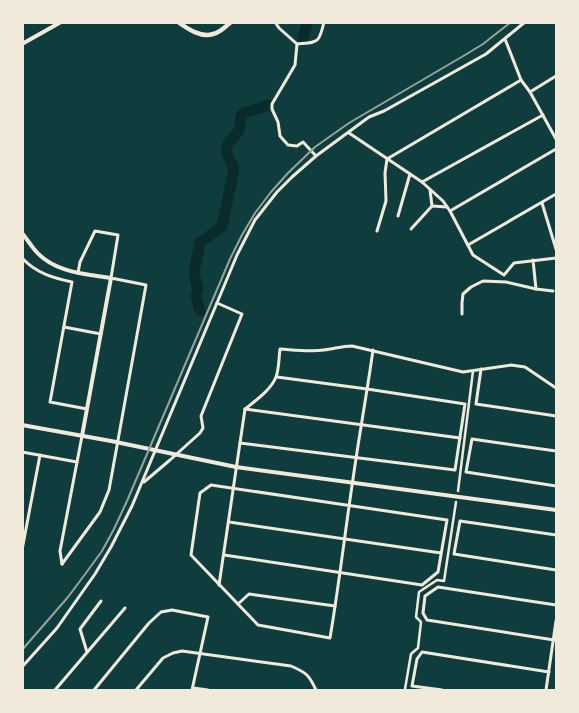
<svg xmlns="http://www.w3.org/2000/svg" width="579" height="713" viewBox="0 0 579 713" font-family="Barlow,sans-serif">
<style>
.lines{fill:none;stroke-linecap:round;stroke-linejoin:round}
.river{stroke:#0a2a2b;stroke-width:11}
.pedestrian{stroke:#f1e9da;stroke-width:2.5}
.minor{stroke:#f1e9da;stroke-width:3}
.tertiary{stroke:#f1e9da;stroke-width:4}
.secondary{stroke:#f1e9da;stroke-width:4.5}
.rail{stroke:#97a49c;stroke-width:2}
</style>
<rect width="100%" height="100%" fill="#0f3d3e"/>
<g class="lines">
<g class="river">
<polyline points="303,39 307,22"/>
<polyline points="200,311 196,296 198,289 194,273 200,243 222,226 234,169 226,152 227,145 239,131 241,116 244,113 268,105"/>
</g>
<g class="pedestrian">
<polyline points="458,491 473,371"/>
<polyline points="405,689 411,654 418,648 421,622 416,617 419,592 437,580 444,581 456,502"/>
</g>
<g class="minor">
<path d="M275,22L279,28L297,44C318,42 319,44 324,22"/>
<polyline points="505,39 521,80 530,92 556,139"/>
<polyline points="297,44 295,65 272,104 272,109 278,122 280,136 288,145 297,146 303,142 316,156"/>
<polyline points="530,92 556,76"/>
<polyline points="349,133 422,182 443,201 450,211 473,255 504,275 514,263 556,258"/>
<polyline points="422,182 543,115"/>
<polyline points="542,203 556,249"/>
<polyline points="432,206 447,207"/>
<polyline points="450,211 556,149"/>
<polyline points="398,216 410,174"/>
<polyline points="411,229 432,206 430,190"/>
<polyline points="377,231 386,201 385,173 387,159 521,80"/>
<polyline points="468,245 556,194"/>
<path d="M22,258C36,273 53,278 72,282L50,402L87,409"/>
<polyline points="533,260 536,289"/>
<polyline points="462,314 462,303 463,294 471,287 483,281 506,282 536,289 553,291"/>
<polyline points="64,327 101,334"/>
<polyline points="481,369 476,404 556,416"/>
<polyline points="245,409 460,438"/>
<polyline points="240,443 455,470 465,404 367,389 277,377"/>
<polyline points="556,451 472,439 466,472 556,486"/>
<polyline points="22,452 77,462"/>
<polyline points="144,482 170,460 200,433 203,428 201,416 242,314 217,303"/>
<polyline points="229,522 441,553"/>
<polyline points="556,535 460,521 454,554 556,570"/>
<polyline points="22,550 40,455"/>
<path d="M224,555L422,585L438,572L447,520C368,508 289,496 211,485L200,493L191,555L258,625L330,638C339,585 345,532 353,479C359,436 367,393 373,350"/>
<polyline points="62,564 100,512 109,490 146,285 111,278 118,235 95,231 80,262 78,273"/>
<polyline points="62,564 60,551 82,436"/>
<path d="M219,585L245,409C255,401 271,390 276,377C279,370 279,356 280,349C295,350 310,352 324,350C334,349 342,346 352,346L463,372L511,365L525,367L556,388"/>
<polyline points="238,604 249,594 335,606"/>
<polyline points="554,640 427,620 423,613 425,596 438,587 556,605"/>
<polyline points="87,652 80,629 101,601"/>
<polyline points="22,667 57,628 95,574 111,547 132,506 237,255 255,220 277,192 292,177 316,156 369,117 384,111 486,54 525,22"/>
<polyline points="193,688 208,690"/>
<polyline points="55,690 125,608"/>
<polyline points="94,690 149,623 161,612 172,610 208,617 192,690"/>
<path d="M136,690L163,658L173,653L182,651L291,666C307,673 309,675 316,690"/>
<polyline points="442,690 412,686 417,659 422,652 549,672"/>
<polyline points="546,690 556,621"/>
</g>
<g class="tertiary">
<polyline points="22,44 61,22"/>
<path d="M22,233C26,238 30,244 34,249C52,272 84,274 111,278L82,436"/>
<polyline points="22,425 111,441 236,467 556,510"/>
</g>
<path class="secondary" d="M178,22C188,29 201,38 213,34C220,33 226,26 231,22"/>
<polyline class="rail" points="22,650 68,597 86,573 102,551 114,529 127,501 230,259 242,235 255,213 271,192 288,173 315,147 349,123 465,55 483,44 511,22"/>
</g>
<rect width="579" height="713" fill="none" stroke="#f1e9da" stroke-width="48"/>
</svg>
